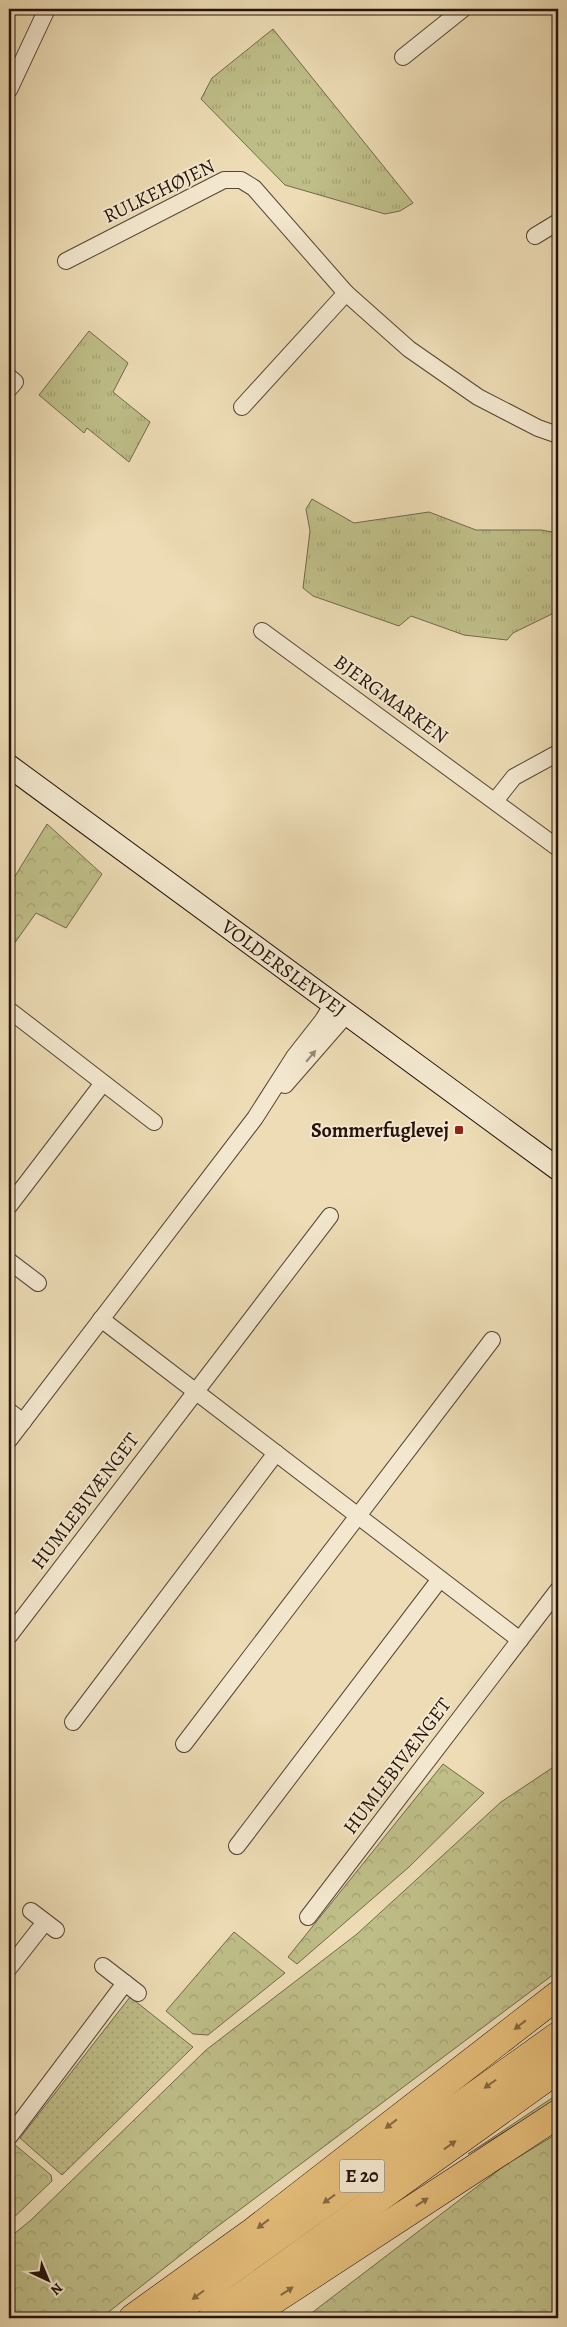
<svg xmlns="http://www.w3.org/2000/svg" width="567" height="2327" viewBox="0 0 567 2327" font-family="Alegreya,serif">
<style>
.grass{fill:url(#grass-dots);stroke:#72684a}
.forest{fill:url(#forest-crowns);stroke:#72684a}
.park{fill:url(#park-tufts);stroke:#72684a}
.lines{fill:none;stroke-linecap:round;stroke-linejoin:round}
.street-casing{stroke:#564436;stroke-width:18}
.secondary-casing{stroke:#24120b;stroke-width:24}
.highway-casing{stroke:#24120b;stroke-width:29}
.street{stroke:#f3e8cf;stroke-width:16}
.secondary{stroke:#f3e8cf;stroke-width:22}
.highway{stroke:#e6be7a;stroke-width:28}
.oneway{fill:#968877}
.oneway2{fill:#856842}
.poi-dot{fill:#8f2418;stroke:#f3e8cf;stroke-width:2}
.labels{text-anchor:middle;dominant-baseline:central;stroke-width:4;stroke-linejoin:round;paint-order:stroke}
.shield{fill:#f3e8cf;stroke:#625246;stroke-width:1}
.shield-label{font-size:19px;font-weight:bold;fill:#24120b}
.street-label{font-size:20px;fill:#24120b;stroke:#f3e8cf}
.poi-label{font-size:20px;font-weight:bold;fill:#24120b;stroke:#f3e8cf;text-anchor:end}
</style>
<defs>
<pattern id="grass-dots" width="8" height="8" patternUnits="userSpaceOnUse" patternTransform="scale(1.25)"><rect width="8" height="8" fill="#bfbe88"/><path d="M2 2h.1M6 6h.1" fill="none" stroke="#a4a274" stroke-width="1.8" stroke-linecap="round"/></pattern>
<pattern id="forest-crowns" width="20" height="18" patternUnits="userSpaceOnUse" patternTransform="scale(1.25)"><rect width="20" height="18" fill="#bfbe88"/><path d="M2 6a3 3 0 1 1 6 0M12 15a3 3 0 1 1 6 0" fill="none" stroke="#a4a274"/></pattern>
<pattern id="park-tufts" width="24" height="20" patternUnits="userSpaceOnUse" patternTransform="scale(1.25)"><rect width="24" height="20" fill="#bfbe88"/><path d="M3 7l-1-3M5 7V3M7 7l1-3M15 17l-1-3M17 17v-4M19 17l1-3" fill="none" stroke="#a4a274"/></pattern>
</defs>
<rect width="100%" height="100%" fill="#eddcb5"/>
<filter id="stains"><feTurbulence type="fractalNoise" baseFrequency=".004" numOctaves="4"/><feColorMatrix values="0 0 0 0 .2 0 0 0 0 .09 0 0 0 0 .02 0 0 0 .5 -.17"/></filter>
<radialGradient id="worn" r=".72"><stop offset=".6" stop-color="#630" stop-opacity="0"/><stop offset="1" stop-color="#630" stop-opacity=".3"/></radialGradient>
<g class="grass">
<polygon points="130,1997 193,2047 62,2175 20,2138"/>
<polygon points="558,2094 558,2099 468,2154"/>
</g>
<g class="forest">
<polygon points="47,824 102,874 66,928 36,913 9,951 9,886"/>
<polygon points="443,1764 484,1793 409,1867 297,1964 288,1957"/>
<polygon points="558,1764 558,1971 210,2232 101,2318 9,2318 9,2238 31,2220 206,2050 357,1934 501,1802"/>
<polygon points="234,1932 285,1973 208,2035 193,2034 166,2011"/>
<polygon points="558,2133 558,2318 305,2318 504,2166"/>
<polygon points="14,2144 51,2175 52,2181 9,2222 9,2150"/>
</g>
<g class="park">
<polygon points="273,29 413,203 400,211 385,214 285,185 201,99 212,78"/>
<polygon points="89,331 128,363 113,392 150,422 129,462 87,428 84,433 39,395"/>
<polygon points="312,499 354,523 429,512 476,530 541,530 558,533 558,611 513,633 507,640 464,635 411,616 399,626 313,596 303,588 310,531 306,509"/>
</g>
<g class="lines">
<defs>
<g id="street">
<polyline points="403,57 463,9"/>
<polyline points="9,90 47,9"/>
<polyline points="535,236 558,222"/>
<polyline points="66,261 224,180 241,180 254,188 346,293 409,349 478,397 538,428 558,435"/>
<polyline points="9,377 15,382 9,389"/>
<polyline points="242,407 346,293"/>
<polyline points="262,631 558,848"/>
<polyline points="495,801 514,777 558,753"/>
<polyline points="9,1010 154,1122"/>
<polyline points="285,1085 346,1015"/>
<polyline points="9,1206 103,1083"/>
<polyline points="9,1261 38,1283"/>
<polyline points="101,1319 520,1640"/>
<polyline points="9,1411 23,1422"/>
<polyline points="9,1440 255,1118 294,1057 323,1020 332,1005"/>
<polyline points="9,1636 330,1216"/>
<polyline points="73,1722 276,1453"/>
<polyline points="184,1744 492,1340"/>
<polyline points="237,1846 440,1579"/>
<polyline points="31,1911 56,1930"/>
<polyline points="308,1917 558,1590"/>
<polyline points="103,1966 138,1993"/>
<polyline points="9,1968 45,1922"/>
<polyline points="9,2137 125,1983"/>
</g>
<g id="secondary">
<path id="s1" d="M9,766L558,1169"/>
</g>
<g id="highway">
<polyline points="133,2318 254,2231 558,1995"/>
<polyline points="167,2318 235,2267 558,2036"/>
<polyline points="212,2318 558,2069"/>
<polyline points="246,2318 558,2114"/>
</g>
</defs>
<use href="#street" class="street-casing"/>
<use href="#secondary" class="secondary-casing"/>
<use href="#highway" class="highway-casing"/>
<use href="#street" class="street"/>
<use href="#secondary" class="secondary"/>
<use href="#highway" class="highway"/>
</g>
<defs><path id="oneway-solid" d="M-6-.8H1V-3.2L6.5 0L1 3.2V.8H-6Z" transform="scale(1.25)"/></defs>
<use class="oneway" href="#oneway-solid" transform="translate(311 1056) rotate(-50)"/>
<g class="oneway2">
<use href="#oneway-solid" transform="translate(520 2025) rotate(142)"/>
<use href="#oneway-solid" transform="translate(490 2084) rotate(145)"/>
<use href="#oneway-solid" transform="translate(391 2124) rotate(142)"/>
<use href="#oneway-solid" transform="translate(450 2145) rotate(-36)"/>
<use href="#oneway-solid" transform="translate(329 2199) rotate(144)"/>
<use href="#oneway-solid" transform="translate(422 2202) rotate(-33)"/>
<use href="#oneway-solid" transform="translate(263 2224) rotate(142)"/>
<use href="#oneway-solid" transform="translate(287 2291) rotate(-33)"/>
<use href="#oneway-solid" transform="translate(198 2295) rotate(143)"/>
</g>
<rect class="poi-dot" x="454" y="1125" width="10" height="10" rx="2.5"/>
<g class="labels">
<rect class="shield" x="339.5" y="2159.5" width="45" height="33" rx="4"/>
<g class="shield-label">
<text x="362" y="2176">E 20</text>
</g>
<g class="street-label">
<text transform="translate(159 191) rotate(-26)">RULKEHØJEN</text>
<text transform="translate(391 699) rotate(36)">BJERGMARKEN</text>
<text stroke="none"><textPath href="#s1" startOffset="341">VOLDERSLEVVEJ</textPath></text>
<text transform="translate(85 1501) rotate(-53)">HUMLEBIVÆNGET</text>
<text transform="translate(397 1766) rotate(-53)">HUMLEBIVÆNGET</text>
</g>
<g class="poi-label">
<text x="449" y="1130">Sommerfuglevej</text>
</g>
</g>
<rect width="567" height="2327" fill="none" stroke="#eddcb5" stroke-width="30"/>
<rect x="10" y="10" width="547" height="2307" fill="none" stroke="#24120b" stroke-width="2.5"/>
<rect x="15" y="15" width="537" height="2297" fill="none" stroke="#24120b"/>
<g transform="translate(48 2280) rotate(136)" stroke="#f3e8cf" stroke-width="4" paint-order="stroke">
<path d="M0-4L9 19L0 12L-9 19Z" fill="#24120b"/>
<text y="-8" font-size="14" font-weight="bold" text-anchor="middle" fill="#24120b">N</text>
</g>
<rect width="100%" height="100%" filter="url(#stains)"/>
<rect width="100%" height="100%" fill="url(#worn)"/>
</svg>
